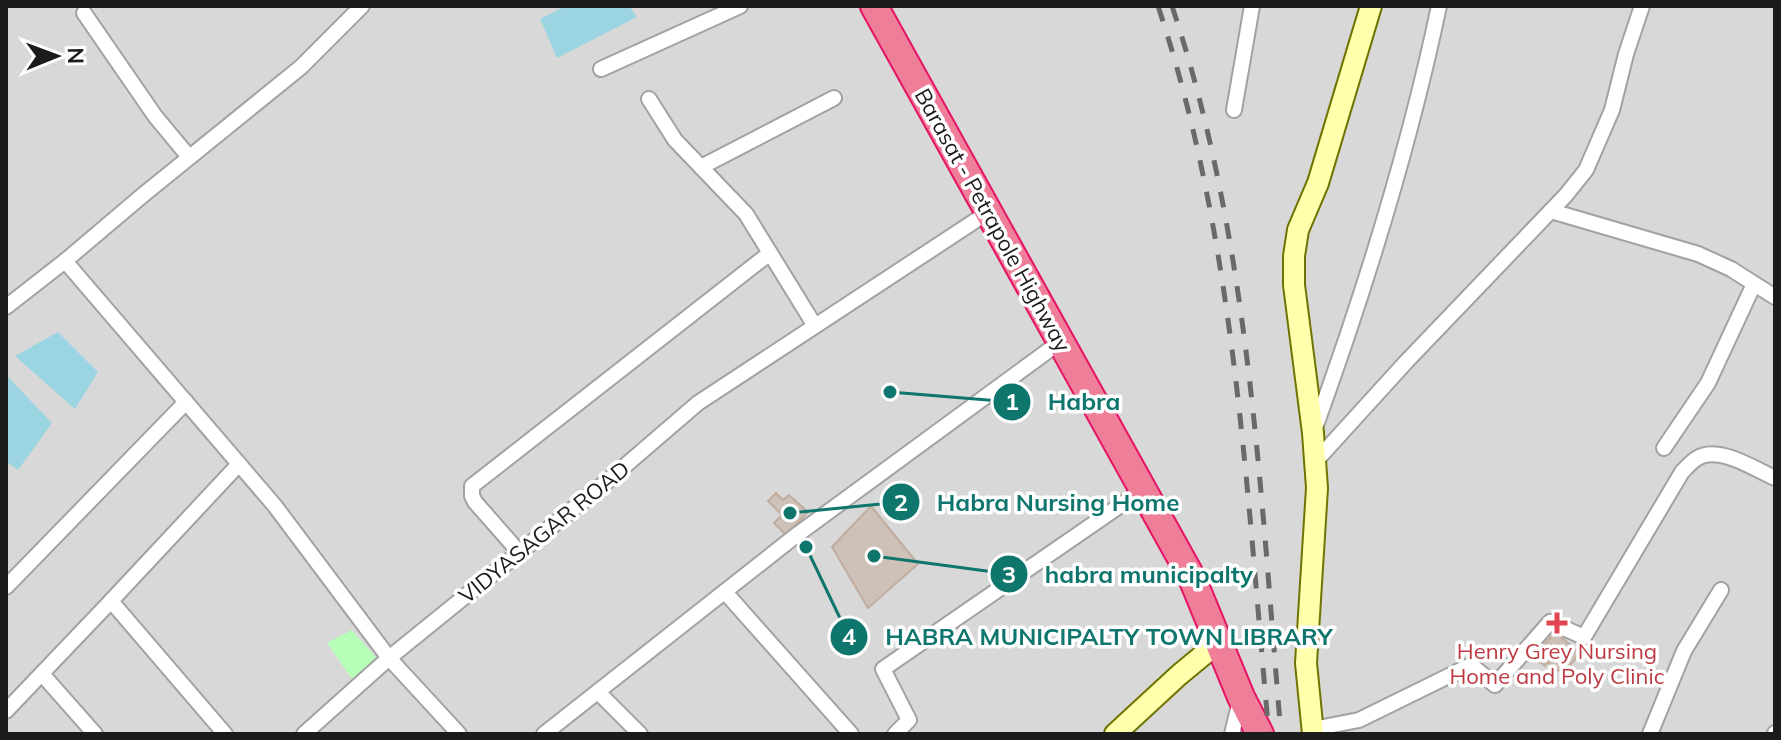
<svg xmlns="http://www.w3.org/2000/svg" width="1781" height="740" viewBox="0 0 1781 740" font-family="Mulish,sans-serif">
<style>
.residential{fill:#d9d8d8}
.park{fill:#b6ffb8}
.water{fill:#9bd5e1}
.building{fill:#cec1b8;stroke:#c1ada0;stroke-width:2}
.lines{fill:none;stroke-linecap:round;stroke-linejoin:round}
.street-casing{stroke:#a2a2a2;stroke-width:18}
.secondary-casing{stroke:#6e7400;stroke-width:24}
.highway-casing{stroke:#e61266;stroke-width:30}
.street{stroke:#fff;stroke-width:14}
.secondary{stroke:#ffffac;stroke-width:20}
.highway{stroke:#ef7e99;stroke-width:26}
.rail{stroke:#696969;stroke-width:5;stroke-dasharray:16 16;stroke-linecap:butt}
.health-dot{fill:#e0444e;stroke:#fff;stroke-width:3}
.labels{text-anchor:middle;dominant-baseline:central;stroke-width:7;stroke-linejoin:round;paint-order:stroke}
.street-label{font-size:22px;fill:#1b1b1b;stroke:#fff}
.health-label{font-size:22px;fill:#be3a42;stroke:#fff}
.leader{fill:none;stroke:#0f766e;stroke-width:3}
.callout-dot{fill:#0f766e;stroke:#fff;stroke-width:3}
.mark-label{font-size:24px;text-anchor:middle;font-weight:bold;fill:#fff}
.callout-label{font-size:24px;text-anchor:middle;font-weight:bold;fill:#0f766e;stroke:#fff;stroke-width:7;stroke-linejoin:round;paint-order:stroke}
</style>
<rect width="100%" height="100%" fill="#eee8df"/>
<rect class="residential" x="6" y="6" width="1769" height="728"/>
<polygon class="park" points="352,630 379,661 352,679 327,643"/>
<g class="water">
<polygon points="566,6 629,6 637,17 557,58 540,19"/>
<polygon points="58,332 98,372 75,409 15,356"/>
<polygon points="6,375 52,423 18,470 6,461"/>
</g>
<g class="building">
<polygon points="776,493 783,500 789,495 808,512 786,535 774,523 782,515 768,501"/>
<polygon points="871,506 918,564 868,608 832,547"/>
<polygon points="1555,632 1580,653 1563,674 1548,662 1545,666 1534,657"/>
</g>
<g class="lines">
<defs>
<g id="street">
<polyline points="362,6 301,67 143,195 65,261 275,506 389,658 459,734"/>
<polyline points="84,13 155,116 189,157"/>
<polyline points="601,69 740,6"/>
<polyline points="649,99 675,140 746,214 815,326"/>
<polyline points="1234,110 1252,6"/>
<polyline points="701,167 834,98"/>
<polyline points="1551,211 1698,254 1731,269 1775,297"/>
<polyline points="6,307 65,261"/>
<path d="M1315,428C1365,290 1409,149 1439,6"/>
<polyline points="1664,448 1708,383 1754,284"/>
<polyline points="1315,462 1406,362 1566,195 1586,170 1612,110 1626,54 1642,6"/>
<polyline points="519,552 475,502 472,496 472,486 770,253"/>
<polyline points="6,587 186,402"/>
<polyline points="725,592 851,734"/>
<polyline points="42,674 95,734"/>
<polyline points="598,692 640,734"/>
<polyline points="6,711 111,601"/>
<path d="M1313,729L1359,720L1471,665L1495,685L1550,622L1584,637L1682,472C1686,468 1691,462 1696,459C1718,444 1754,469 1775,478"/>
<polyline points="225,734 111,601 239,464"/>
<polyline points="304,734 389,658 605,483 698,403 987,213"/>
<polyline points="544,734 794,537 1060,342"/>
<polyline points="895,734 909,720 883,669 1144,489"/>
<polyline points="1232,734 1240,701"/>
<polyline points="1650,734 1684,651 1721,590"/>
<polyline points="1775,734 1775,733"/>
</g>
<g id="secondary">
<polyline points="1115,734 1179,675 1219,642"/>
<polyline points="1313,734 1306,663 1317,488 1313,433 1294,285 1294,256 1298,230 1318,183 1371,6"/>
</g>
<polyline id="highway" points="874,6 1192,578 1241,697 1260,734"/>
</defs>
<use href="#street" class="street-casing"/>
<use href="#secondary" class="secondary-casing"/>
<use href="#highway" class="highway-casing"/>
<use href="#street" class="street"/>
<use href="#secondary" class="secondary"/>
<use href="#highway" class="highway"/>
<g class="rail">
<path d="M1158,6C1236,241 1246,489 1269,734"/>
<path d="M1172,6C1250,240 1260,490 1281,734"/>
</g>
</g>
<path class="health-dot" d="M1553 611h8v8h8v8h-8v8h-8v-8h-8v-8h8z"/>
<g class="labels">
<g class="street-label">
<text transform="translate(993 220) rotate(61)">Barasat - Petrapole Highway</text>
<text transform="translate(544 532) rotate(-39)">VIDYASAGAR ROAD</text>
</g>
<g class="health-label">
<text x="1557" y="651">Henry Grey Nursing<tspan x="1557" dy="25">Home and Poly Clinic</tspan></text>
</g>
</g>
<path class="leader" d="M890 392L1012 402M790 513L901 502M874 556L1009 574M806 547L849 637"/>
<g class="callout-dot">
<circle cx="890" cy="392" r="8"/>
<circle cx="790" cy="513" r="8"/>
<circle cx="874" cy="556" r="8"/>
<circle cx="806" cy="547" r="8"/>
<circle cx="1012" cy="402" r="20"/>
<circle cx="901" cy="502" r="20"/>
<circle cx="1009" cy="574" r="20"/>
<circle cx="849" cy="637" r="20"/>
</g>
<g class="mark-label">
<text x="1012" y="410">1</text>
<text x="901" y="511">2</text>
<text x="1009" y="583">3</text>
<text x="849" y="645">4</text>
</g>
<g class="callout-label">
<text x="1084" y="410">Habra</text>
<text x="1058" y="511">Habra Nursing Home</text>
<text x="1149" y="583">habra municipalty</text>
<text x="1109" y="645">HABRA MUNICIPALTY TOWN LIBRARY</text>
</g>
<rect width="1781" height="740" fill="none" stroke="#1b1b1b" stroke-width="16"/>
<g transform="translate(56 56) rotate(89)" stroke="#ffffff" stroke-width="6" paint-order="stroke">
<path d="M0-6L14 30L0 20L-14 30Z" fill="#1b1b1b"/>
<text y="-12" font-size="22" font-weight="bold" text-anchor="middle" fill="#1b1b1b">N</text>
</g>
</svg>
